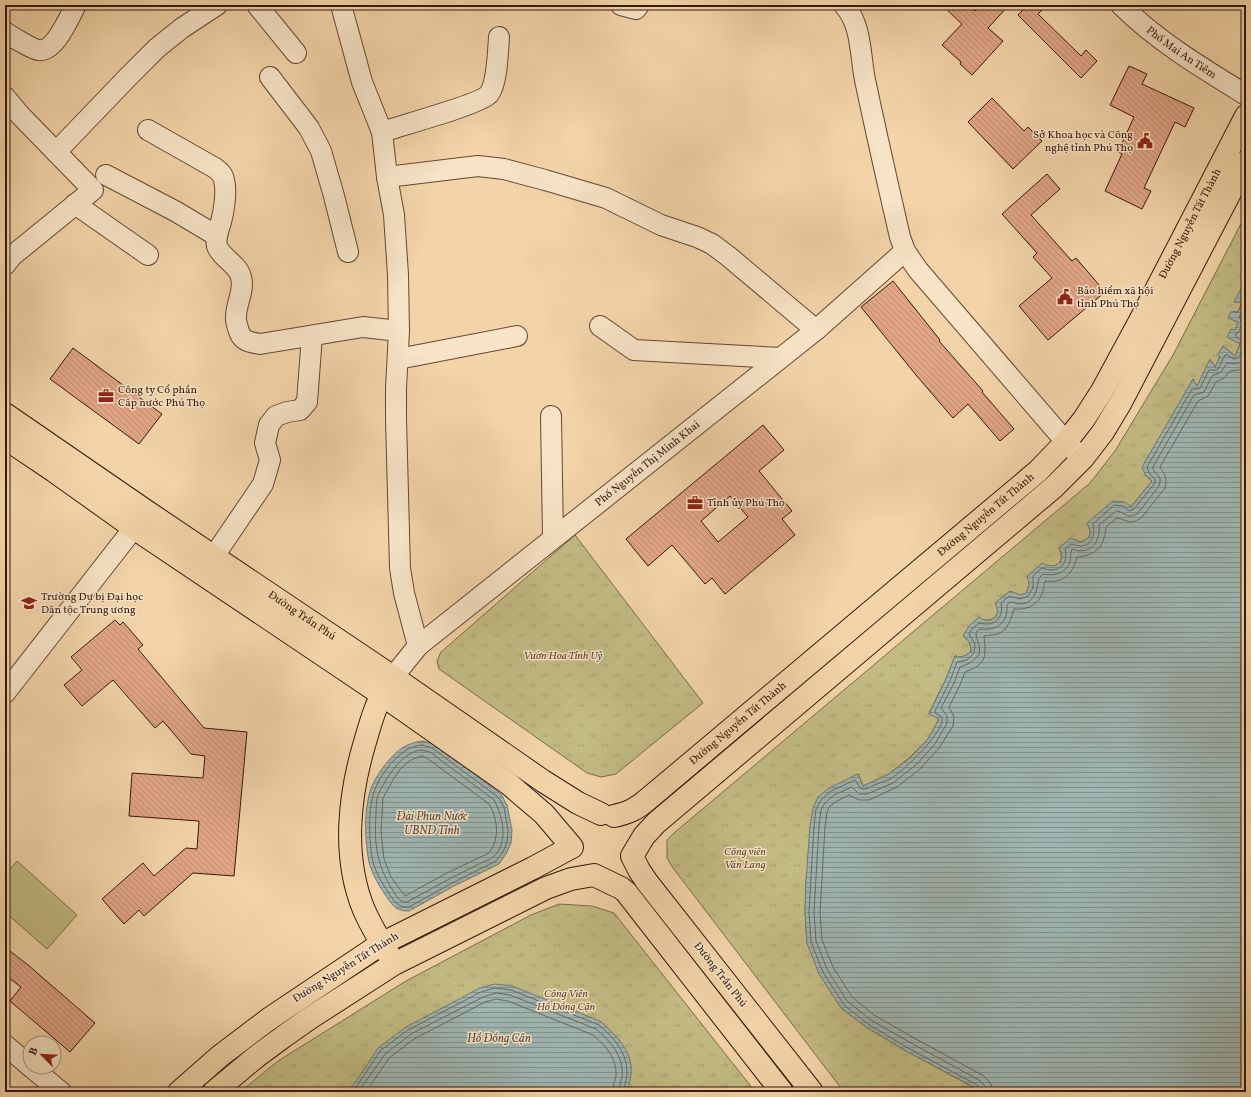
<svg xmlns="http://www.w3.org/2000/svg" width="1251" height="1097" viewBox="0 0 1251 1097" font-family="Vollkorn,serif">
<style>
.park{fill:url(#park-tufts);stroke:#7c6a48}
.pitch{fill:#c2bb83;stroke:#7c6a48}
.water{fill:url(#water-rules);stroke:#747770}
.lines{fill:none;stroke-linecap:round;stroke-linejoin:round}
.shore{stroke:#6a6760;stroke-width:1}
.building{fill:url(#building-back-hatch);stroke:#35180d;fill-rule:evenodd}
.minor-casing{stroke:#644734;stroke-width:22}
.major-casing{stroke:#35180d;stroke-width:24}
.minor{stroke:#f7e3c6;stroke-width:20}
.major{stroke:#f2d4a8;stroke-width:22}
.labels{text-anchor:middle;dominant-baseline:central;stroke-width:3;stroke-linejoin:round;paint-order:stroke}
.street-label{font-size:11px;fill:#35180d;stroke:#f7e3c6}
.poi-label{font-size:11px;fill:#35180d;stroke:#f7e3c6;text-anchor:start}
.park-label{font-size:11px;font-style:italic;fill:#5f4930;stroke:#f7e3c6}
.water-label{font-size:12px;font-style:italic;fill:#54473f;stroke:#f7e3c6}
</style>
<defs>
<pattern id="park-tufts" width="24" height="20" patternUnits="userSpaceOnUse"><rect width="24" height="20" fill="#c2bb83"/><path d="M3 7l-1-3M5 7V3M7 7l1-3M15 17l-1-3M17 17v-4M19 17l1-3" fill="none" stroke="#a7a070"/></pattern>
<pattern id="water-rules" width="6" height="5" patternUnits="userSpaceOnUse"><rect width="6" height="5" fill="#9eb6b2"/><path d="M0 2.5h6" fill="none" stroke="#82938f"/></pattern>
<pattern id="building-back-hatch" width="6" height="6" patternUnits="userSpaceOnUse"><rect width="6" height="6" fill="#e0a586"/><path d="M-1 5l2 2M0 0l6 6M5-1l2 2" fill="none" stroke="#c18d72"/></pattern>
</defs>
<rect width="100%" height="100%" fill="#f2d4a8"/>
<filter id="stains"><feTurbulence type="fractalNoise" baseFrequency=".005" numOctaves="4"/><feColorMatrix values="0 0 0 0 .2 0 0 0 0 .09 0 0 0 0 .02 0 0 0 .5 -.17"/></filter>
<radialGradient id="worn" r=".72"><stop offset=".6" stop-color="#630" stop-opacity="0"/><stop offset="1" stop-color="#630" stop-opacity=".3"/></radialGradient>
<g class="park">
<path d="M1246,214V279L1235,302H1242L1238,312H1231L1229,318L1238,322L1235,331L1240,344L1235,356L1223,346L1220,356L1215,367L1210,360L1197,387L1193,379L1146,476L1152,481L1130,508L1087,523C1092,533 1091,539 1080,542L1071,538L1059,548C1062,554 1063,564 1054,566C1052,567 1049,566 1047,566C1041,567 1033,573 1027,576C1030,583 1029,586 1026,593L1020,595L1015,594L995,603C1002,614 994,622 982,620L963,636C969,640 971,644 971,652C965,656 962,658 955,656L946,679L929,713L939,719L928,739L910,757L889,774L863,786L858,774L806,881L805,912L807,943L841,1008L866,1027L906,1051L975,1088L979,1092H844L673,868L667,858V840L674,833L1090,483L1115,451L1173,355Z"/>
<polygon points="575,535 703,703 616,774 601,777 587,773 439,669 437,661 441,652"/>
<polygon points="559,904 592,906 614,913 753,1089 738,1092 240,1092 278,1061 406,981 531,915"/>
</g>
<polygon class="pitch" points="17,861 77,915 47,949 5,912 5,875"/>
<g class="water">
<path d="M1246,279V1092H979L975,1088L906,1051L866,1027L841,1008L819,974L807,943L805,912L806,881L810,826L813,808L818,797L829,788L858,774L863,786L889,774L910,758L928,739L939,719L929,714L946,679L955,656C962,658 965,656 971,652C971,644 969,640 963,636L969,626L979,617C990,626 1003,615 995,603L1010,591L1020,595L1026,593C1029,587 1030,583 1027,576L1042,563C1055,571 1068,561 1059,548L1071,538L1080,542C1091,539 1093,533 1087,523L1113,501L1125,502L1131,507L1152,481L1146,476L1142,467L1193,379L1197,386L1210,359L1215,367L1220,357L1218,354L1223,346L1235,356L1240,344L1227,337L1231,329L1235,330L1238,322L1228,318L1231,312H1238L1242,302H1234Z"/>
<path d="M422,741L434,744L501,794L507,805L512,830L511,843L506,854L499,864L454,886L409,911C394,911 392,904 384,893C378,884 372,873 369,862C365,841 364,816 369,795C372,780 389,757 402,748C408,744 415,742 422,741Z"/>
<path d="M495,984L512,986L600,1021C612,1032 627,1045 630,1061C633,1071 630,1083 627,1092H344L353,1085L369,1062L378,1048L406,1027L480,988Z"/>
</g>
<g class="lines">
<g class="shore">
<path d="M422,745L432,748L498,797L504,807L508,830L507,842L503,852L496,861L452,883L409,907C398,908 394,901 388,892C382,883 376,873 373,862C369,845 368,812 373,795C377,780 392,759 405,751C410,747 416,746 422,745Z"/>
<path d="M421,750L430,752L494,800C503,816 509,844 493,857C490,860 485,861 481,863C471,868 461,873 451,878C436,886 422,894 407,902C399,903 396,895 392,889C377,865 374,844 376,816C376,809 376,801 378,795C382,786 387,778 392,771C400,760 409,752 421,750Z"/>
<path d="M422,756L427,758L489,804C498,820 500,838 489,853L447,873L405,896L391,877L384,859L381,832L383,798L393,780L401,768L411,760Z"/>
<path d="M350,1092L356,1087L381,1050L408,1030L481,992L495,988L511,990L599,1025C615,1039 628,1053 627,1076C626,1082 624,1087 624,1092"/>
<path d="M358,1092L376,1067L385,1054L411,1034L483,997L496,993L510,995L596,1029C611,1042 624,1056 622,1077C621,1082 619,1087 618,1092"/>
<path d="M366,1092L389,1058L414,1039L485,1002L496,999L508,1001L593,1035C605,1045 617,1058 616,1076C615,1081 613,1086 612,1092"/>
<path d="M981,1092L980,1088L977,1085L908,1048L868,1024L844,1005L823,972L811,942L809,912L814,826L816,809L821,800L831,791L855,780L856,781L860,788C865,791 869,787 874,785C880,783 886,781 892,778C904,770 946,731 942,717L935,713V711L950,681L957,662L967,660L974,653L975,644L969,634L972,629L979,623C994,627 1004,619 1001,603L1009,596L1020,599L1028,596L1033,588V576L1042,568C1058,574 1069,565 1065,549L1071,544C1073,544 1077,546 1080,546C1093,546 1095,533 1093,524L1114,505L1123,506L1129,511L1134,509L1155,483V479L1149,473L1147,467L1192,389H1198L1200,388L1209,370H1215L1218,369L1225,355H1227L1234,359C1240,359 1243,350 1244,344C1242,339 1237,339 1235,335C1241,329 1244,324 1239,317C1244,310 1247,304 1242,297L1246,288"/>
<path d="M986,1092L985,1086L979,1080L911,1043L871,1020L847,1001L827,969L816,941L814,912L819,826L821,810L825,803L834,795L852,787L859,794H867L893,783L917,764L935,744L947,723V716L941,708L954,683L960,667L970,663L979,655C981,643 976,641 976,632L980,629C997,631 1008,623 1007,605L1010,602C1013,602 1017,604 1020,604C1035,604 1037,589 1039,578L1043,574C1054,576 1065,574 1070,562C1071,558 1070,553 1072,549C1075,550 1078,551 1081,551C1096,550 1100,537 1099,525L1116,511C1125,511 1127,521 1138,513L1159,486L1160,482V478L1153,470V467L1194,395L1204,392L1212,376L1221,372L1227,363C1239,364 1241,365 1246,353"/>
<path d="M992,1092L991,1084L984,1076L914,1038L874,1015L852,997L833,967L822,940L820,912L825,827L827,812L830,806L837,801L849,795L859,800H869L897,787L920,769L939,748L953,726L954,717L949,707L960,685L965,672C987,664 986,657 984,636C989,635 994,635 998,634C1008,630 1011,619 1014,609C1027,610 1039,605 1043,591C1044,588 1044,585 1045,581C1048,581 1051,582 1055,581C1068,580 1074,569 1077,557C1097,555 1104,547 1106,527L1117,518C1127,520 1131,526 1142,517L1165,488C1168,478 1164,474 1160,467L1198,401L1208,396L1216,382L1224,378L1230,371L1239,370L1246,365"/>
</g>
</g>
<g class="building">
<polygon points="942,5 968,5 975,11 981,5 1009,5 988,28 1003,41 972,75 960,64 961,62 942,45 962,24"/>
<polygon points="1028,5 1047,5 1038,14 1081,56 1086,50 1097,61 1081,78 1018,15"/>
<polygon points="1129,66 1147,74 1142,84 1194,108 1185,127 1175,122 1144,188 1151,191 1142,209 1105,191 1122,154 1118,152 1134,117 1110,105"/>
<polygon points="992,98 1024,131 1028,127 1042,141 1013,169 968,122"/>
<polygon points="1047,174 1060,189 1031,215 1072,261 1076,258 1105,292 1048,340 1019,306 1052,278 1033,257 1037,253 1002,214"/>
<polygon points="893,281 940,340 939,341 983,391 982,392 1014,429 1000,441 968,404 953,418 916,375 861,307"/>
<polygon points="73,348 162,414 139,444 50,379"/>
<path d="M763,425L784,450L759,471L792,511L782,519L795,535L725,594L712,578L705,584L672,545L648,566L626,539ZM730,496L748,517L718,542L701,521Z"/>
<polygon points="115,620 120,625 123,622 143,645 138,649 204,728 247,732 234,876 193,873 144,916 139,910 124,924 102,899 143,863 154,876 186,848 197,849 199,821 129,816 132,773 203,778 205,756 191,754 163,721 155,728 113,680 82,706 64,685 82,670 71,657"/>
<polygon points="5,947 28,965 95,1023 70,1052 10,1001 21,987 5,975"/>
</g>
<g class="lines">
<defs>
<g id="minor">
<polyline points="257,5 296,53"/>
<polyline points="341,5 362,82 382,132 387,177 394,215 398,275 399,331 396,388 396,419 400,568 404,593 418,646"/>
<polyline points="621,5 636,9 639,5"/>
<path d="M844,5C862,25 860,55 865,80C876,132 888,185 900,237L905,251L918,270L1066,442L1077,453"/>
<path id="s1" d="M1121,5C1157,41 1202,68 1246,95"/>
<path d="M5,32C9,35 34,50 38,50C55,53 69,17 76,5"/>
<polyline points="270,77 309,128 321,151 334,196 348,252"/>
<polyline points="5,97 20,115 93,190 12,256 5,265"/>
<path d="M148,130L215,168C219,171 223,174 224,180C227,191 224,211 221,222C219,229 215,238 217,246C221,258 238,264 241,277C245,291 235,305 236,319C236,322 237,325 238,328C241,341 248,342 260,344L363,327L399,331"/>
<path d="M382,132C399,126 481,104 489,94C497,84 498,52 499,37"/>
<polyline points="56,152 129,76 157,48 182,28 217,5"/>
<polyline points="106,175 175,211 217,236"/>
<polyline points="387,177 478,166 504,169 545,180 606,198 661,225 697,237 712,244 728,256 816,330"/>
<polyline points="75,204 148,255"/>
<polyline points="600,326 634,350 780,358"/>
<polyline points="398,359 517,336"/>
<polyline points="551,416 553,538"/>
<polyline points="214,556 263,484 270,460 265,443 269,425 276,416 287,412 300,410 307,402 312,336"/>
<path id="s2" d="M393,677L418,646L816,330L905,251"/>
<polyline points="5,693 144,515"/>
<polyline points="5,1045 30,1066"/>
<polyline points="31,1067 61,1092"/>
</g>
<g id="major">
<path id="s3" d="M5,414L146,511L393,677L543,781L578,803L601,814"/>
<polyline points="5,438 54,471 134,528 381,694 509,784 544,814 572,847 533,868 381,944 269,1019 220,1056 179,1092"/>
<path d="M389,682C377,700 371,721 365,742C349,795 342,857 364,910C371,926 380,941 389,955"/>
<path id="s4" d="M614,816C628,813 637,809 648,799L1038,471L1066,442L1084,419L1102,391L1142,317L1246,116"/>
<polyline points="214,1092 256,1057 283,1037 310,1018 394,964 546,888 571,879 594,875 621,888 626,892 782,1092"/>
<polyline points="812,1092 647,882 639,870 632,856 644,836 656,823 1054,487 1083,458 1103,432 1121,402 1246,162"/>
</g>
</defs>
<use href="#minor" class="minor-casing"/>
<use href="#major" class="major-casing"/>
<use href="#minor" class="minor"/>
<use href="#major" class="major"/>
</g>
<defs>
<symbol id="civic-bare" viewBox="-9 -9 18 18"><path d="M-.6-6.5H3V-4.5H.6V-3L4-1V1h2V6H-6V1h2V-1L-.6-3ZM-1.2 2.5V6h2.4V2.5Z" fill="#8f2418" stroke="#f7e3c6" stroke-width="2.5" paint-order="stroke"/></symbol>
<symbol id="office-bare" viewBox="-9 -9 18 18"><path d="M-6-3h4V-5.5h4V-3h4V5H-6ZM-1-4.5V-3h2v-1.5ZM-6 0V1H6V0Z" fill="#8f2418" stroke="#f7e3c6" stroke-width="2.5" paint-order="stroke"/></symbol>
<symbol id="school-bare" viewBox="-9 -9 18 18"><path d="M0-5L7-2L0 1L-7-2ZM-4 1L0 2.5L4 1V4Q0 6-4 4Z" fill="#8f2418" stroke="#f7e3c6" stroke-width="2.5" paint-order="stroke"/></symbol>
</defs>
<g fill-rule="evenodd">
<use href="#civic-bare" x="1134" y="130" width="22" height="22"/>
<use href="#civic-bare" x="1054" y="286" width="22" height="22"/>
<use href="#office-bare" x="95" y="385" width="22" height="22"/>
<use href="#office-bare" x="684" y="492" width="22" height="22"/>
<use href="#school-bare" x="18" y="592" width="22" height="22"/>
</g>
<g class="labels">
<g class="street-label">
<text stroke="none"><textPath href="#s1" startOffset="77">Phố Mai An Tiêm</textPath></text>
<text stroke="none"><textPath href="#s4" startOffset="840">Đường Nguyễn Tất Thành</textPath></text>
<text stroke="none"><textPath href="#s2" startOffset="333">Phố Nguyễn Thị Minh Khai</textPath></text>
<text stroke="none"><textPath href="#s4" startOffset="480">Đường Nguyễn Tất Thành</textPath></text>
<text stroke="none"><textPath href="#s3" startOffset="359">Đường Trần Phú</textPath></text>
<text stroke="none"><textPath href="#s4" startOffset="156">Đường Nguyễn Tất Thành</textPath></text>
<text transform="translate(346 968) rotate(-32)">Đường Nguyễn Tất Thành</text>
<text transform="translate(720 975) rotate(52)">Đường Trần Phú</text>
</g>
<g class="poi-label">
<text x="1133" y="135" text-anchor="end">Sở Khoa học và Công<tspan x="1133" dy="13">nghệ tỉnh Phú Thọ</tspan></text>
<text x="1077" y="291">Bảo hiểm xã hội<tspan x="1077" dy="13">tỉnh Phú Thọ</tspan></text>
<text x="118" y="390">Công ty Cổ phần<tspan x="118" dy="13">Cấp nước Phú Thọ</tspan></text>
<text x="707" y="503">Tỉnh ủy Phú Thọ</text>
<text x="41" y="597">Trường Dự bị Đại học<tspan x="41" dy="13">Dân tộc Trung ương</tspan></text>
</g>
<g class="park-label">
<text x="563" y="656">Vườn Hoa Tỉnh Uỷ</text>
<text x="745" y="852">Công viên<tspan x="745" dy="13">Văn Lang</tspan></text>
<text x="566" y="994">Công Viên<tspan x="566" dy="13">Hồ Đồng Cận</tspan></text>
</g>
<g class="water-label">
<text x="432" y="817">Đài Phun Nước<tspan x="432" dy="14">UBND Tỉnh</tspan></text>
<text x="499" y="1039">Hồ Đồng Cận</text>
</g>
</g>
<rect width="1251" height="1097" fill="none" stroke="#f2d4a8" stroke-width="20"/>
<rect x="6" y="6" width="1239" height="1085" fill="none" stroke="#35180d" stroke-width="2"/>
<rect x="10" y="10" width="1231" height="1077" fill="none" stroke="#35180d"/>
<g transform="translate(42 1055) rotate(294)"><circle r="19" fill="#f7e3c6" stroke="#a9927c"/>
<path d="M0-3L7 15L0 10L-7 15Z" fill="#8f2418"/>
<text y="-6" font-size="11" font-weight="bold" text-anchor="middle" fill="#35180d">B</text>
</g>
<rect width="100%" height="100%" filter="url(#stains)"/>
<rect width="100%" height="100%" fill="url(#worn)"/>
</svg>
